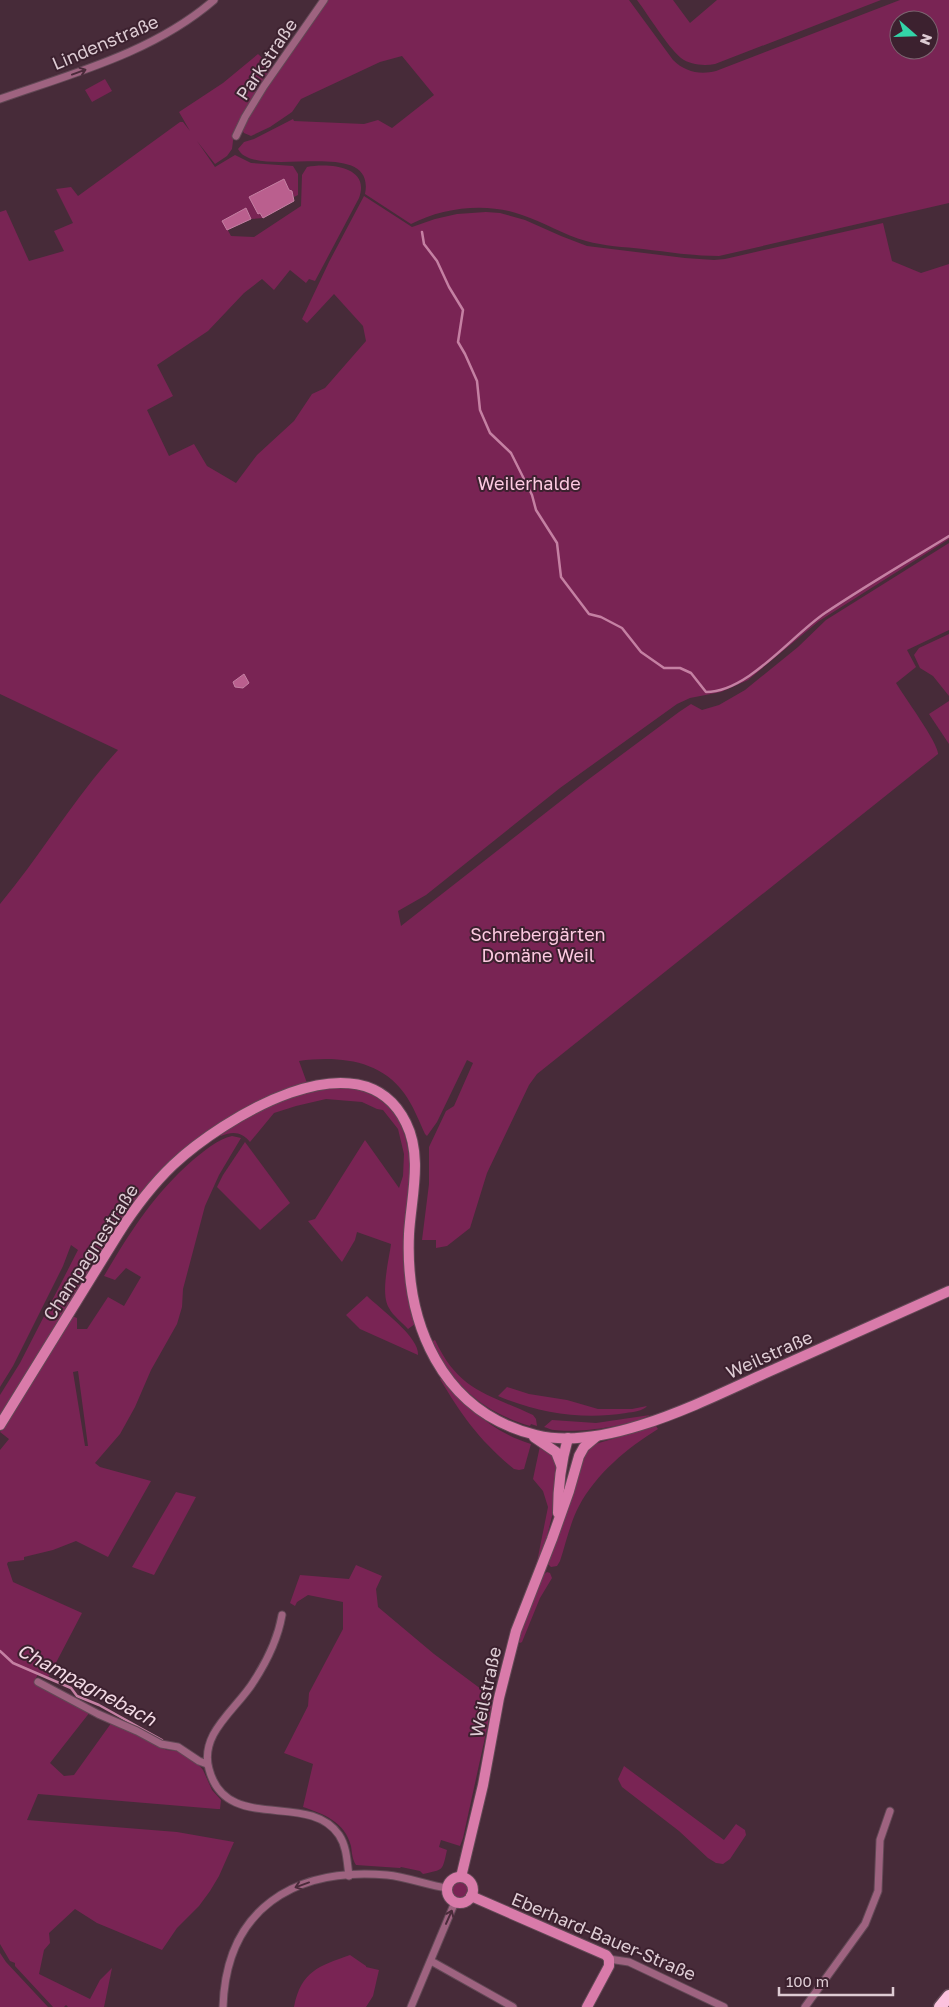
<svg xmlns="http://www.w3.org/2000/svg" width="949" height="2007" viewBox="0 0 949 2007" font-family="'Golos Text',sans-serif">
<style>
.green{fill:#792454;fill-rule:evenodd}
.water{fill:#ba5f8e;stroke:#c580a3}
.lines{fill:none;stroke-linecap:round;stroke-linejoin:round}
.stream{stroke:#c580a3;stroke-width:2.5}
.street-casing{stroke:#624855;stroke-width:9}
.secondary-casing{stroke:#624855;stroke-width:12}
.highway-casing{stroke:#624855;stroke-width:15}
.street{stroke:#9e6380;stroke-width:7}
.secondary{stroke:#d97baa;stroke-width:10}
.highway{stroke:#fcc1dd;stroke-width:12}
.oneway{stroke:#4b2b3b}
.labels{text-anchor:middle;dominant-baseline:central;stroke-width:4;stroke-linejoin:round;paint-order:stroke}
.street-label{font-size:18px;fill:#deccd4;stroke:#3c212f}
.park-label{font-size:18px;fill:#fdcae1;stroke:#3c212f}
.water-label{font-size:19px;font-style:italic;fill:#f3dae5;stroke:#3c212f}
</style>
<rect width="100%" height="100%" fill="#472b39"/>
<g class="green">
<path d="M327,0H629L673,60C685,72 700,75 716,71L900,0H949V203L719,256C693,256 668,252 643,249C624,247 604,246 586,241C564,235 544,222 522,215C488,202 443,207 411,224L365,194C377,134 255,182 238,149L244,142L254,139L293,119L294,121L364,124L378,120L392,128L434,95L402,56L380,62L301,99L292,112L270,127L251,136L244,133L242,130L251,110ZM899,20H929V50H899Z"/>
<path d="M637,0H673L690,23L717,0H881L715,64C704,66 690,65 681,58C667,46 649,16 637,0Z"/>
<path d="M258,54L273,68L234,133L232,149L227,156L215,164L197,141L215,167L235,155L251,163L293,166L298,174V195L294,197L292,191L258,213L260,212L263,218L251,219L246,208L223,221L231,236L254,237L301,206L302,175L307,167C328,163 371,166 359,198L315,281L309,279L306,283L290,270L274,290L262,279L244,293L208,331L157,365L173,396L147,410L169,456L194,444L207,466L236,483L257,455L294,421L312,394L325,388L366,341L363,326L334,294L307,323L302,319L329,262L364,196L412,227L435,219L457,214L486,212L500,213L525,220L561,236L587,246L685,258L714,260L725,259L883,223L892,261L921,273L949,264V539L819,621L748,680L721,692L690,698L677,704L560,788L426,895L398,911L401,926L585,782L679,712L691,704L702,710L719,705L745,690L798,647L826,620L949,543V630L907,650L916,667L896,683C903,695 939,744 938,754L537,1074L529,1085L487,1173L470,1228L447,1246L436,1248V1240H422L429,1184V1147L446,1111L454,1106L473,1063L467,1060L437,1122L427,1136L425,1134C419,1121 413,1105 404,1093C379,1059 337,1056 299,1061L307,1083L296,1087L166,1167L0,1418V1395L20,1363L78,1250L71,1245L63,1266L13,1366L0,1387V904C41,855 74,798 118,750L0,694V212L6,210L29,261L64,251L54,231L73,223L56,189L71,187L78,196L180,122H183L190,131L179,112L223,83Z"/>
<polygon points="105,79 112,91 92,102 85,90"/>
<polygon points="949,634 949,696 933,676 920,668 914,655 919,648"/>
<polygon points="949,701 949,744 929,714"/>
<path d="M337,1088C344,1088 352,1088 359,1090C432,1112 406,1207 405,1263C405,1284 409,1304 415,1324L408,1329C402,1322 393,1316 389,1308C380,1294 389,1260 391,1244L357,1232L355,1240L342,1262L308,1221L315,1219L365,1140L399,1188L403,1176L404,1154L398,1129L383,1110L377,1109L362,1102L326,1099L296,1106L274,1113L250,1142C242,1132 233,1131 221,1136L220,1133C255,1110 294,1092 337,1088Z"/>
<path d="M232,1136L241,1138L219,1175L205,1206L183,1289L182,1307L177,1324L151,1370L135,1407L120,1434L95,1463L100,1467L151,1481L108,1557L76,1541L53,1550L24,1557V1560L8,1562L7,1564L13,1582L82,1613L48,1678L38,1674L34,1682L53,1694L90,1712L50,1763L64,1776L74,1775L112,1722L159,1744L166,1750L179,1751L197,1763L203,1770L212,1790L221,1800L220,1809H217L38,1794L27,1820L177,1832L234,1842L219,1876L210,1891L199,1906L177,1928L162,1950L97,1923L75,1909L49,1933L50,1943L44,1950L39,1974L90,1999L100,1980L112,1968L104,2007H68L66,2005L64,2007H53L15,1966V1963L10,1961L0,1944V1450L9,1439L0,1432L72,1316L77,1318V1329H87L108,1297L124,1306L141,1277L126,1268L115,1280L104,1276C130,1232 154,1194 193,1160C204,1151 218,1139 232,1136ZM78,1371L88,1446H85L73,1372Z"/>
<polygon points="245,1142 290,1203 260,1230 217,1187 223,1175"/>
<path d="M367,1296C379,1308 420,1337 418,1355L360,1329L346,1315Z"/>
<path d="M435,1340C459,1391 486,1393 533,1415L536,1419L537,1426L531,1424L530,1426C481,1411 455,1386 431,1342Z"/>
<path d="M442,1377C466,1407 494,1433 531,1444L524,1469L519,1470L514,1469C480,1441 462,1416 440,1379Z"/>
<path d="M507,1387L529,1394L567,1400L598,1409H632L647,1406C643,1411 633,1412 626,1413C582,1420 539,1413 498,1396Z"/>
<path d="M650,1415C628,1427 578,1433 554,1430C548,1429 549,1428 544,1427L552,1420L596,1423Z"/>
<path d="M656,1426L658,1429C627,1448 596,1474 579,1506C570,1523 566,1543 560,1561L557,1566L551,1567L548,1564L549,1561L572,1496L583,1453L592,1445Z"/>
<polygon points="540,1446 550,1450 557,1461 552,1516 545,1544 537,1562 548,1507 543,1491 533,1479"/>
<polygon points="176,1492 196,1497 154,1575 132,1567"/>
<path d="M356,1565L382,1576L376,1589L378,1607L434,1654L489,1695L493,1701L463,1838L460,1846L441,1840L439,1847L447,1850C442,1872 444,1869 423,1874L420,1871L401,1867L400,1868L356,1865C352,1859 352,1852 351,1846C345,1822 324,1814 303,1807L313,1764L284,1753L308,1706L309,1693L343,1629V1602L308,1595L297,1602L295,1606L290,1603L300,1575L349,1579Z"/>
<polygon points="547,1572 550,1573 552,1578 540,1598 522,1642 520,1643 518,1641 524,1620 543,1575"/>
<polygon points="624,1766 724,1840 736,1824 745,1830 746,1835 730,1859 723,1864 716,1863 708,1858 679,1831 622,1787 618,1779"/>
<circle cx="460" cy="1890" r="8"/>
<polygon points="0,1953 6,1962 48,2007 0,2007"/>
<path d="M350,1955L366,1966V1967L379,1970L373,1996L366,2007H294C301,1971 319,1966 350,1955Z"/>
</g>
<g class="water">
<polygon points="284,179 289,190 292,191 294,201 263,218 260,213 258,214 249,197"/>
<polygon points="246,208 251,219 227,230 222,221"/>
<polygon points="244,674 249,683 243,688 235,687 233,682"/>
</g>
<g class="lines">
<g class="stream">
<path d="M422,232L424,244L437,261L449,287L463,310L458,342L465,354L477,381L480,410L490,433L511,453L532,495L536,510L557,543L561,577L589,614L601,617L622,628L641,652L664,668H680L691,673L706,692C748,692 791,636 825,613C865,586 908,561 949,536"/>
<polyline points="0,1651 13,1663 71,1688 77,1696 99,1705 162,1740"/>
</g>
<defs>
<g id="street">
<path d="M0,99C74,73 154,52 214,0"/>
<polyline points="236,136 245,117 264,86 324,0"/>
<path d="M282,1615C278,1638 267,1661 254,1681C237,1709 199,1733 209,1769C226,1835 309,1790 339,1835C347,1847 347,1862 349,1876"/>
<polyline points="38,1682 98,1714 137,1731 161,1744 178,1747 199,1761 207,1764"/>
<polyline points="609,1959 629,1962 724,2007"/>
<polyline points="431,1961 513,2007"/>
<path d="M223,2007C226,1909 294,1867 387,1875C407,1877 427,1885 447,1888"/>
<polyline points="411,2007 455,1902"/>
<polyline points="805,2007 865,1924 878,1891 880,1840 890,1811"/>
</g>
<g id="secondary">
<path d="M0,1425L118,1234C134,1209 151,1186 173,1165C221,1120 361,1031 406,1123C423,1157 411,1198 409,1234C405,1323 441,1412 536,1435C608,1453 711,1397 777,1368C834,1343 891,1317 949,1291"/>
<polyline points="534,1437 556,1452 561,1465"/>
<path d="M558,1513C558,1488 561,1462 568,1438"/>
<polyline points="461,1877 483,1785 499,1698 516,1631 552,1539 569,1491 579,1456 584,1447 597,1436"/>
<circle cx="460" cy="1890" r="13"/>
<polyline points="471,1896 606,1955 609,1959 609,1966 587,2007"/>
</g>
<polyline id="highway" points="940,2007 949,1996"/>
</defs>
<use href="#street" class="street-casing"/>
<use href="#secondary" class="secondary-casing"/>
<use href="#highway" class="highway-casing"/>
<use href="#street" class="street"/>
<use href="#secondary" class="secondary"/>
<use href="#highway" class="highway"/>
</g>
<defs><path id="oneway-shaft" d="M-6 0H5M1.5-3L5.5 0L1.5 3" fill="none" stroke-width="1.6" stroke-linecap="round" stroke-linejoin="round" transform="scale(1.25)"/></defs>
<g class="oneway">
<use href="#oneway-shaft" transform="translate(79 72) rotate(-20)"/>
<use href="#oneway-shaft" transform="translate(302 1885) rotate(160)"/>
<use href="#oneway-shaft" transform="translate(449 1917) rotate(-66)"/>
</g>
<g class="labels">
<g class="street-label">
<text transform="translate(105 42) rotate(-23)">Lindenstraße</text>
<text transform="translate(266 59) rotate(-56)">Parkstraße</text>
<text transform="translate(90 1252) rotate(-57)">Champagnestraße</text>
<text transform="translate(769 1354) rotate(-24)">Weilstraße</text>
<text transform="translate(485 1692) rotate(-78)">Weilstraße</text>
<text transform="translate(604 1936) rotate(23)">Eberhard-Bauer-Straße</text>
</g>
<g class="park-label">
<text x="529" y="483">Weilerhalde</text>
<text x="538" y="934">Schrebergärten<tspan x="538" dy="21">Domäne Weil</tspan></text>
</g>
<g class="water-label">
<text transform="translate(87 1684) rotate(28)">Champagnebach</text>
</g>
</g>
<g transform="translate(914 35) rotate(110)"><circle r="24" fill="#3c212f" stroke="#7d6571"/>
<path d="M0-4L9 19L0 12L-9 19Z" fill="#33d4a8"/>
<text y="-8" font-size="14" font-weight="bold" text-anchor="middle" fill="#deccd4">N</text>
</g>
<path d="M779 1987v8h114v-8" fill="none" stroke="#deccd4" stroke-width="2.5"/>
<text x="786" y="1987" font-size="15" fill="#deccd4" stroke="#3c212f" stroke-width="4" paint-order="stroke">100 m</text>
</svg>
